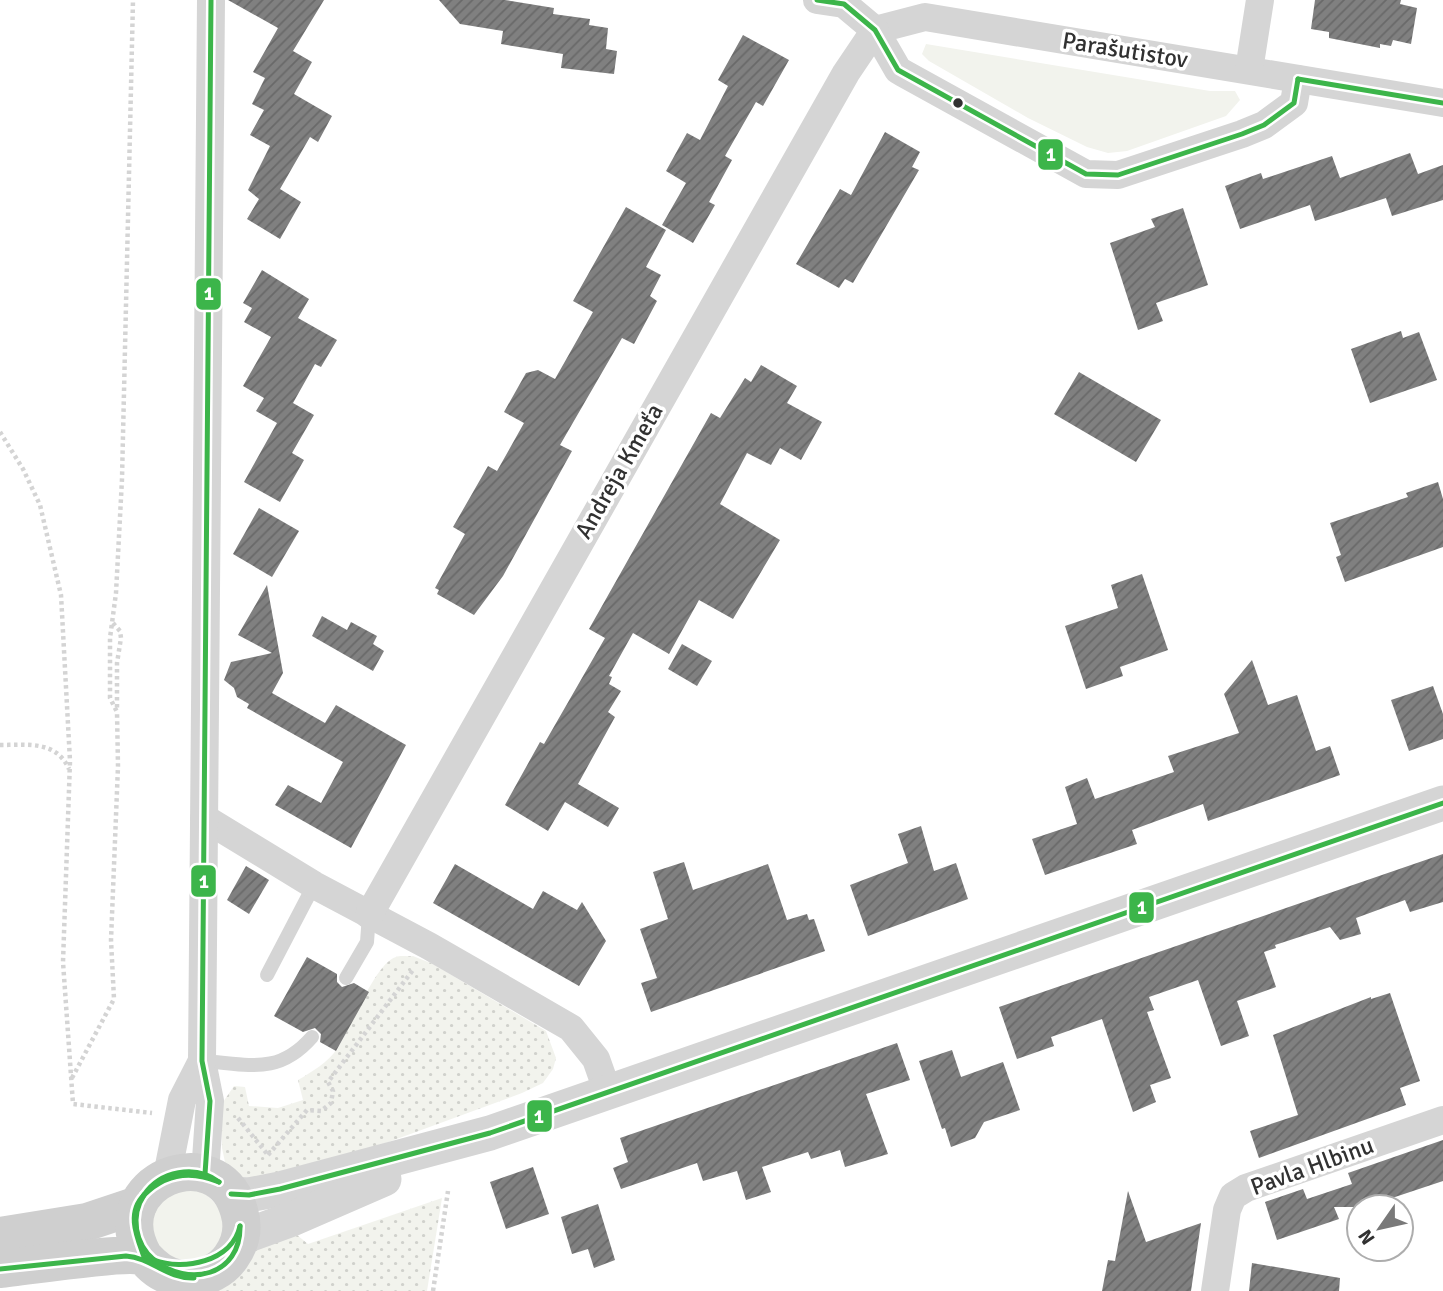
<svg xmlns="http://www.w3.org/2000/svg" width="1443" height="1291" viewBox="0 0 1443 1291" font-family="Signika,sans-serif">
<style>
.grass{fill:#f2f3ed}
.park{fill:url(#park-dots)}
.building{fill:url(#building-hatch)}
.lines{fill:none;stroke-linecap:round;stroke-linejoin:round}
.path{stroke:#d4d4d4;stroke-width:4.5;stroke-dasharray:3.5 3.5;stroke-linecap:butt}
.service{stroke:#d5d5d5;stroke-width:14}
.minor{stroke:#d5d5d5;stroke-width:28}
.tertiary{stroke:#d5d5d5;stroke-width:35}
.secondary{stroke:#cfcfcf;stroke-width:38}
.bus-1-casing{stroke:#fff;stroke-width:10}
.bus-1{stroke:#3cb54a;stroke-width:5}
.bus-dot{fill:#313131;stroke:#fff;stroke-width:2.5}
.labels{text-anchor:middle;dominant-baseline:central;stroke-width:7;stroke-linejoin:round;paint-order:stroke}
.street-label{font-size:24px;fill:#313131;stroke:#fff}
.line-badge{stroke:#fff;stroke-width:2.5}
.badge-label{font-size:19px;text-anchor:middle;font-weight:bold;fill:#fff}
</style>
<defs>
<pattern id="park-dots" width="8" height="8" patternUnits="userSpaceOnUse" patternTransform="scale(1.75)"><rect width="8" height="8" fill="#f2f3ed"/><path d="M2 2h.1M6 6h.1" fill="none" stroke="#d0d1cc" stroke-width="1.8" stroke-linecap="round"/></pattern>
<pattern id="building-hatch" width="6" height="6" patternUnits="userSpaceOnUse" patternTransform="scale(1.75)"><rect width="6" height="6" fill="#808080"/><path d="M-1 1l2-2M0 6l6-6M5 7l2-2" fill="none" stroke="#696969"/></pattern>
</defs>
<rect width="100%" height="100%" fill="#fff"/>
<g class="grass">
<polygon points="926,44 1210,91 1235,91 1240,100 1226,116 1127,151 1108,153 1087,147 1028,118 929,61 922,54"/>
<path d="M199,1188C234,1216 233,1242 194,1265L157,1254L146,1216L161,1194Z"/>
</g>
<g class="park">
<path d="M413,956L433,964L546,1031L556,1058L553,1069L543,1083L522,1093L304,1173L246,1184L226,1167L222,1148L221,1105L234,1086L245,1087L249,1106L278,1108L303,1100L298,1080C312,1072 328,1062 337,1049C351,1028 375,963 396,957C401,955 408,957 413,956Z"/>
<polygon points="442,1198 427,1291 217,1291 255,1248 291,1230 308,1244"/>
</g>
<g class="building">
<polygon points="228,0 324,0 293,51 312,62 294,94 332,116 318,142 310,137 280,189 301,202 280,239 247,219 259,199 248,190 270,146 250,135 264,110 252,104 265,78 253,72 278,28"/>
<polygon points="439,0 505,0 554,8 553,14 590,19 589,25 608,28 606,49 617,51 614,74 561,68 563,54 501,44 503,31 460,24"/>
<polygon points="1315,0 1401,0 1400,4 1417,8 1411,44 1393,40 1391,46 1380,44 1380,48 1329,38 1329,32 1311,29"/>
<polygon points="743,35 789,60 763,106 756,102 725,156 732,160 709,202 715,205 693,243 662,225 686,183 666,171 687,133 700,140 728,86 718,80"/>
<polygon points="885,132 920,152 912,167 919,170 853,283 845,279 839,288 796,264 840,189 851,195"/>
<polygon points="1410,153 1418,174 1443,165 1443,200 1392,216 1386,198 1315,221 1310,205 1240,229 1225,186 1261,173 1263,179 1332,156 1340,178"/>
<polygon points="626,207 666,230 646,267 661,275 650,296 657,301 634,344 622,338 560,445 572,451 503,576 474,615 437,594 439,590 435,588 465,534 453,527 488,466 497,471 524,423 504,412 526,373 538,370 555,379 593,312 573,301"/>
<polygon points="1183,208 1208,285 1156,303 1163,321 1138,330 1110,243 1155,227 1151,219"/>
<polygon points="262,270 309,299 298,318 337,340 321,367 315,364 293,403 314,415 292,453 304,460 280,502 244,482 277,423 256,411 264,398 243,386 271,337 244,322 252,308 243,303"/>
<polygon points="1401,331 1403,338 1419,332 1437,380 1370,403 1351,349"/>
<polygon points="761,365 797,386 787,403 822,422 801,460 780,448 771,465 747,453 720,504 780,540 733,619 699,600 669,654 633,633 609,676 612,677 609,684 621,691 608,712 615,717 578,784 619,808 608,827 565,802 548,831 505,805 540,742 544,744 605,638 589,629 711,413 720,418 745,378 751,382"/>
<polygon points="1079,372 1161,420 1136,462 1054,414"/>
<polygon points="1438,482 1443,499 1443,547 1345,582 1336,557 1341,555 1330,523 1408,497 1406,493"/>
<polygon points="259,508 299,531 272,577 233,554"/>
<polygon points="1142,574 1168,650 1120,667 1123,676 1086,689 1065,626 1118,608 1111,585"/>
<polygon points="267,585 283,673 272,693 325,723 336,705 406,745 351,848 275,805 288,785 321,803 343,762 247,708 249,704 237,697 234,688 224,680 231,662 272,653 238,635"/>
<polygon points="322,616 347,630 351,622 377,636 373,644 384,651 373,671 312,636"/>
<polygon points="682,644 712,661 697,686 668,669"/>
<polygon points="1252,660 1268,705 1297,695 1316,751 1330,746 1340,775 1208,821 1203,804 1132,830 1137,844 1045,875 1032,839 1077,824 1065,787 1087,778 1095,799 1174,772 1168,756 1239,733 1224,694"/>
<polygon points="1433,686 1443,714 1443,739 1409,751 1391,700"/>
<polygon points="921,826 934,871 956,863 968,899 868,936 850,885 908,863 898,834"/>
<polygon points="1443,854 1443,902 1410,912 1405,900 1356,918 1361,934 1340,940 1330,927 1275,945 1276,948 1264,952 1276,987 1237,1001 1249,1036 1221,1046 1198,980 1149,997 1154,1010 1147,1012 1171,1078 1150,1085 1156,1102 1133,1112 1102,1019 1051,1037 1054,1046 1017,1059 999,1007"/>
<polygon points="684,862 693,890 768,864 787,920 807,914 809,920 814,919 825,951 651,1012 641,983 657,978 640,929 668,919 653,872"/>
<polygon points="455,864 533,909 543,891 577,910 582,902 606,941 579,986 433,903"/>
<polygon points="246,866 269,880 249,914 227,900"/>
<polygon points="307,957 337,974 337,982 342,987 354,983 369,992 336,1051 320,1042 321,1034 315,1028 303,1032 274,1016"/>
<polygon points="1390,993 1420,1081 1400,1088 1406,1105 1259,1158 1250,1131 1298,1115 1273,1035 1371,997 1371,999"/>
<polygon points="897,1043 910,1080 866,1094 888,1154 845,1167 840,1150 811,1159 808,1152 762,1167 771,1192 746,1200 737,1171 703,1181 697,1163 621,1189 613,1168 628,1162 620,1138"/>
<polygon points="952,1050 961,1077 1003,1062 1020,1110 984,1122 975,1138 951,1147 945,1128 942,1129 919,1061"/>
<polygon points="1443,1140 1443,1181 1365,1207 1334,1207 1339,1219 1277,1240 1265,1202 1303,1189 1307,1199 1352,1184 1348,1173"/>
<polygon points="533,1167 549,1214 506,1229 490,1182"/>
<polygon points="1128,1191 1146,1242 1201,1223 1191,1291 1102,1291 1108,1260 1115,1261"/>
<polygon points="598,1204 615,1260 594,1268 588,1249 572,1254 561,1217"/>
<polygon points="1252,1263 1340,1278 1339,1291 1249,1291"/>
</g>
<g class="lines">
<g class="path">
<polyline points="0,432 23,469 40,505 61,595 70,761 63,962 73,1104 152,1113"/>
<polyline points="113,623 120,631 121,638 117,663 117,710"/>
<path d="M0,745C27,745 56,740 69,769"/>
<polyline points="72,1078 114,999 111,940 118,766 117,712 110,698 110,638 116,593 122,479 133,0"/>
<polyline points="238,1118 268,1155"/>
<polyline points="268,1155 307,1110 321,1111 331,1103 333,1091 328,1082 413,970"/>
<polyline points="433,1291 448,1191"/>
</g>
<g class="service">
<polyline points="267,975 314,885"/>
<polyline points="346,978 367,942 369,915"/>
<path d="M202,1061C248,1064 278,1076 312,1037"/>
</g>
<g class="minor">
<polyline points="817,0 844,4 875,30 898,70 903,73 1086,174 1118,175 1242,134 1264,125 1294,103 1298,79"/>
<polyline points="875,30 925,17 1443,103"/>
<polyline points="1249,70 1260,0"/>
<polyline points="204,818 314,885 429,946 571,1028 596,1059 608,1093"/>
<polyline points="369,915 846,73 875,30"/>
<polyline points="205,1174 210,1101 202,1061 211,0"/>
<polyline points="167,1176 182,1100 202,1061"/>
<polyline points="1215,1291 1227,1210 1233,1196 1246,1188 1443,1120"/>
</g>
<g class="tertiary">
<polyline points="231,1194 249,1195 280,1189 490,1133 1443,803"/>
<polyline points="240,1238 292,1219 384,1179"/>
</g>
<g class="secondary">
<polyline points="0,1236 87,1222 138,1205"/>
<path d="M0,1269C24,1267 127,1250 144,1257C144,1257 151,1264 151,1264C161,1274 176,1280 190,1279C206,1278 222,1270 231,1257C241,1243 244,1227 239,1211C218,1135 100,1181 144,1257"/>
</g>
<defs>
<g id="bus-1">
<polyline points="817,0 844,4 875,30 898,70 1086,174 1118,175 1242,134 1264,125 1294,103 1298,79"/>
<polyline points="1298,79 1443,103"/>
<polyline points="205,1174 210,1101 202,1061 211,0"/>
<polyline points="231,1194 249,1195 280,1189 490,1133 1443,803"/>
<path d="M144,1195C130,1216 135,1244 154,1260"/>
<path d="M144,1195C126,1213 137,1237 144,1257L154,1260"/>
<path d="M144,1195C160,1171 195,1164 219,1182"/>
<path d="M144,1195C165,1174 191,1170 219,1182"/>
<path d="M154,1260C183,1271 232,1262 240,1226"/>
<path d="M154,1260C188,1288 241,1276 240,1226"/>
<path d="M0,1269L126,1256C152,1258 167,1279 194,1278"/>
</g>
</defs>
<use href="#bus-1" class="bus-1-casing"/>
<use href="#bus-1" class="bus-1"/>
</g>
<circle class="bus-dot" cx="958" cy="103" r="6"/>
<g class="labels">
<g class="street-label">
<text transform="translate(1125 50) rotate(9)">Parašutistov</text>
<text transform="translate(619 471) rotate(-60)">Andreja Kmeťa</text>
<text transform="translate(1312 1166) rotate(-20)">Pavla Hlbinu</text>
</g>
</g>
<g class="line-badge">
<rect x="1037" y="138" width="27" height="33" rx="7" fill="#3cb54a"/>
<rect x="195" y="277" width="27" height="34" rx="7" fill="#3cb54a"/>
<rect x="190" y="864" width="27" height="34" rx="7" fill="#3cb54a"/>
<rect x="1128" y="891" width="27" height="33" rx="7" fill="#3cb54a"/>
<rect x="526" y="1099" width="27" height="34" rx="7" fill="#3cb54a"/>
</g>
<g class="badge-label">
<text x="1051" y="161">1</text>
<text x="209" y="300">1</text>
<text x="204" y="888">1</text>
<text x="1142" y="914">1</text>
<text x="539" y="1123">1</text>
</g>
<g transform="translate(1380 1228) rotate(236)"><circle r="33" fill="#ffffff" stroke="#adadad" stroke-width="2"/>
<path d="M0-5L12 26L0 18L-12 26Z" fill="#797979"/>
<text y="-10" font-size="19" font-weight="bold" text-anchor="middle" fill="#313131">N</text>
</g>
</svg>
